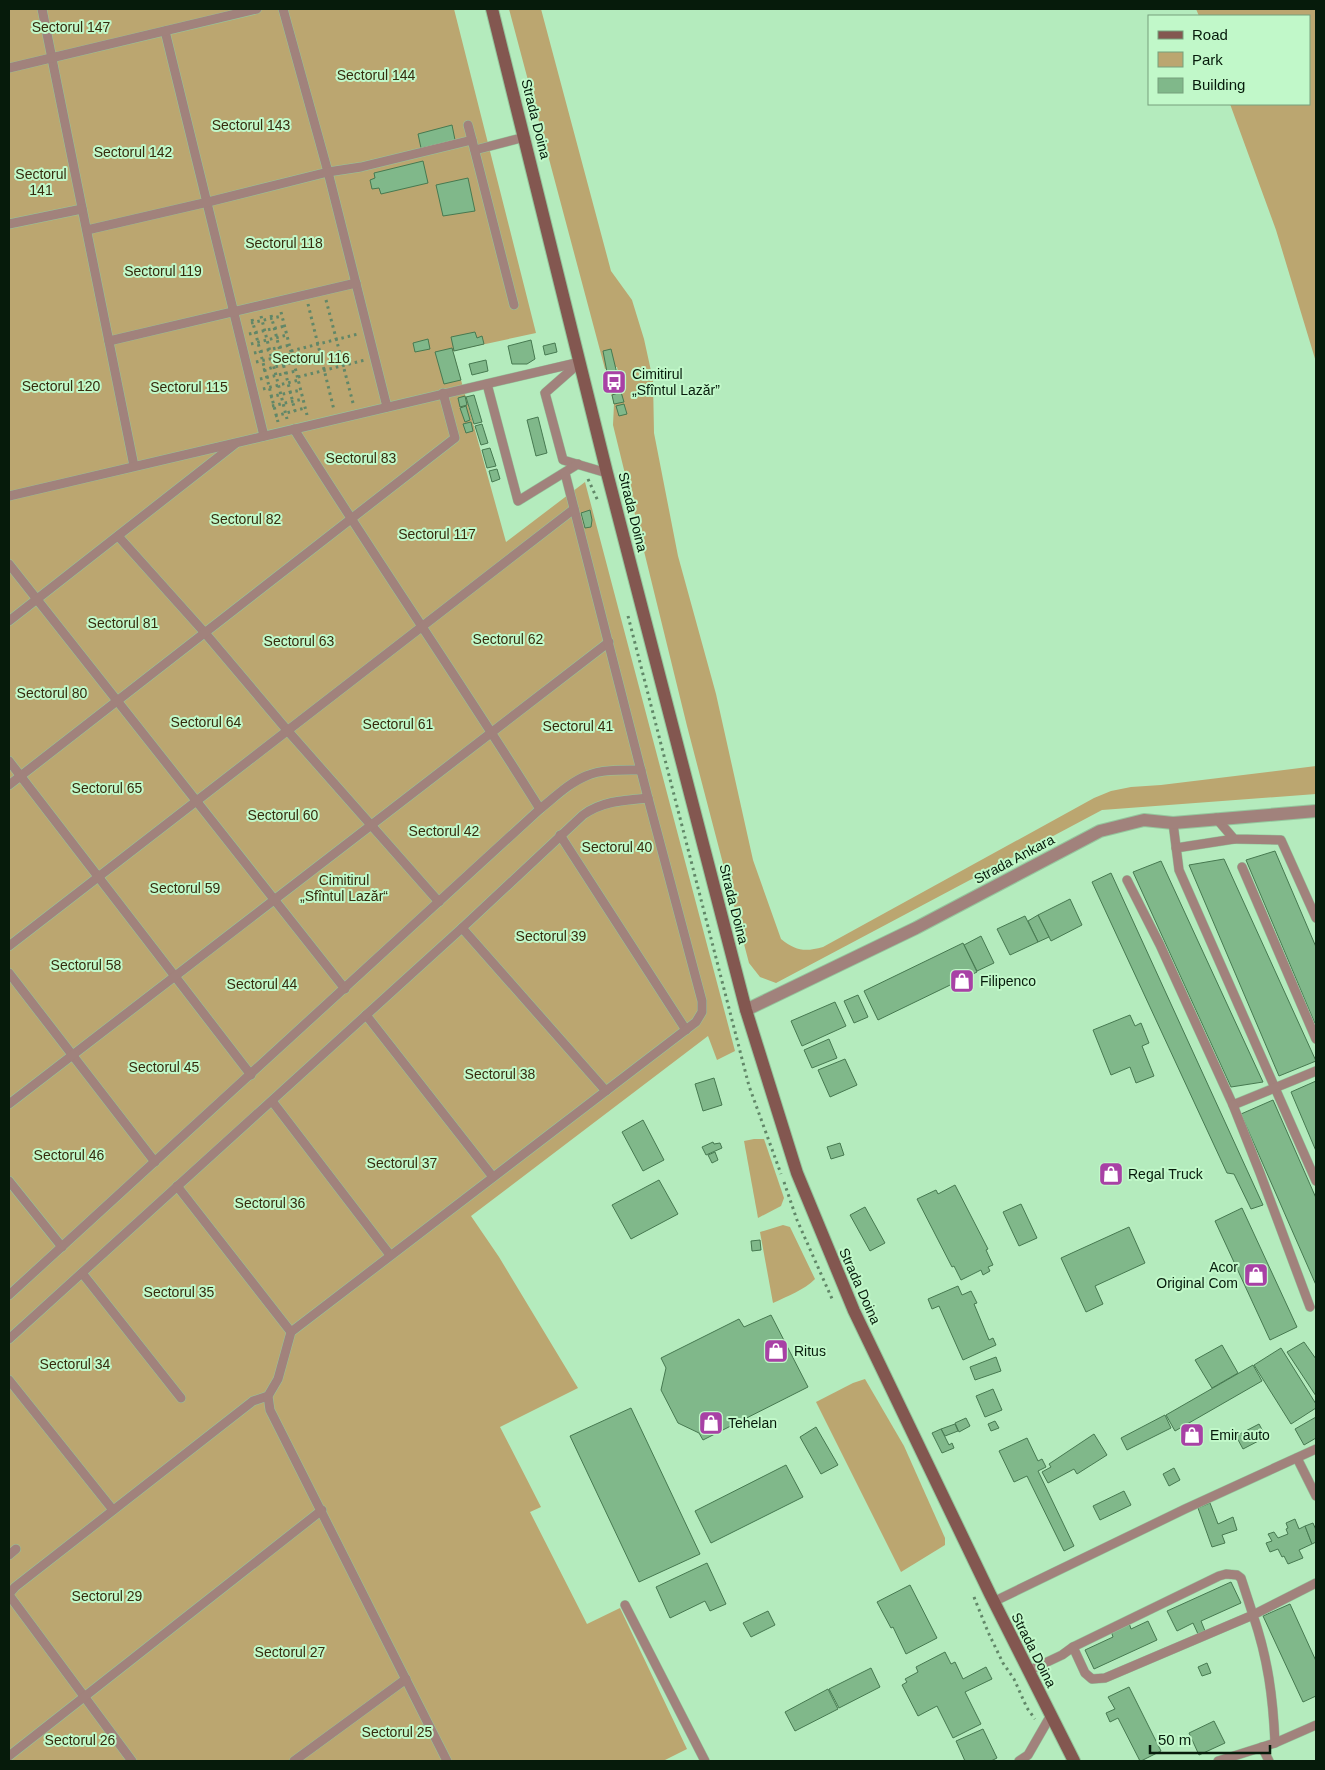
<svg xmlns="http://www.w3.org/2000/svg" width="1325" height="1770" viewBox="0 0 1325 1770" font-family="Helvetica,sans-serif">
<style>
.green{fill:#bba670}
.building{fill:#80b88a;stroke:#467950}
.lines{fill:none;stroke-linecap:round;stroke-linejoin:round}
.service-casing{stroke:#95c69d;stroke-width:10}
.minor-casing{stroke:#95c69d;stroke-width:14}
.secondary-casing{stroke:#95c69d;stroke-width:14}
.path{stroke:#618768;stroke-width:3;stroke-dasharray:2.5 4;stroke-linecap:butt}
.service{stroke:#a1827c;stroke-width:9}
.minor{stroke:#a1827c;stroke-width:12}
.secondary{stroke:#835750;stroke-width:12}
.labels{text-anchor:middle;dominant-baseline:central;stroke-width:4;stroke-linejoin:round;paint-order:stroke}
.park-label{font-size:14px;fill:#362b0d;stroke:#c1f8c9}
.street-label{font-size:14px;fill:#061b0b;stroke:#c1f8c9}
.poi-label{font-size:14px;fill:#061b0b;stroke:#c1f8c9;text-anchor:start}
</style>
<rect width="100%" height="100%" fill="#b4ebbd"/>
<g class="green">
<polygon points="9,9 454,9 536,333 453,351 506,542 585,482 735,1051 717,1060 708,1036 471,1216 499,1257 578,1388 500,1427 541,1507 530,1512 587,1624 620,1608 687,1749 663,1761 9,1761"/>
<path d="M509,9H541L611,271L632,300L644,339L653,380L654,433L678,556L716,694L753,860L781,939C796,951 805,952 823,947L1094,798L1111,791L1131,787L1161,785L1316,766V794L1102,810L776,983L760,977L749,963L687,726L613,425L614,404L611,393L622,391L617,367L605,369Z"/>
<polygon points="1196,9 1316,9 1316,362 1276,230 1230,104 1309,104 1309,16 1199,16"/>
<polygon points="754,1139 764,1139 784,1198 781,1206 758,1218 744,1141"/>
<path d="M783,1225L790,1227L815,1279C804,1290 788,1296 773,1303L760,1232Z"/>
<polygon points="865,1379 904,1446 945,1538 945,1545 901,1572 816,1402 853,1383"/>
</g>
<g class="building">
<polygon points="452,125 455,140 421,148 418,134"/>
<polygon points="423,161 428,183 381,194 379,188 372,189 370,180 375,178 374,173"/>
<polygon points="468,178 475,211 443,216 436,185"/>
<polygon points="475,332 477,338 482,336 484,344 454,351 451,337"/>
<polygon points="428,339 430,349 415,352 413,343"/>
<polygon points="531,340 535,359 527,364 512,364 508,346"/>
<polygon points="555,343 557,352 545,355 543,346"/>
<polygon points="452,348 461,380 444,384 435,352"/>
<polygon points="611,349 621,390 611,393 603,351"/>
<polygon points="486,360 488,371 472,375 469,364"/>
<polygon points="621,392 624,402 614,404 612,395"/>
<polygon points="474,395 482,422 474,424 466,397"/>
<polygon points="465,396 467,405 460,407 458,398"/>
<polygon points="624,404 627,414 619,416 616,406"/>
<polygon points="466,406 470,420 465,422 460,408"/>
<polygon points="538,417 547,453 536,456 527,420"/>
<polygon points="471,422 473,431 466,433 463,424"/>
<polygon points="482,424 488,443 481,445 475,426"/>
<polygon points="490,448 496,466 487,468 482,450"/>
<polygon points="497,469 500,479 492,482 489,471"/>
<polygon points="590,510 592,520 591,527 585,528 581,513"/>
<polygon points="1275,851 1316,947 1316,1026 1246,860"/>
<polygon points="1224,859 1316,1061 1279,1076 1189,865"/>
<polygon points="1161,861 1263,1082 1231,1087 1133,872"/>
<polygon points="1111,873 1263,1205 1251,1209 1234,1174 1227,1173 1092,882"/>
<polygon points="1070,899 1082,925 1051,941 1038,915"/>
<polygon points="1038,915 1049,937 1038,942 1028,921"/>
<polygon points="1025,916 1038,942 1010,955 997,929"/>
<polygon points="981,936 994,963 977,971 964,945"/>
<polygon points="963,943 977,972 878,1020 864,991"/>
<polygon points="858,995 868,1017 854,1023 844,1001"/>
<polygon points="835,1002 846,1026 802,1046 791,1021"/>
<polygon points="1130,1015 1135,1026 1141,1023 1149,1043 1142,1046 1154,1076 1136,1083 1130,1067 1111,1075 1093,1030"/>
<polygon points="829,1039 837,1058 812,1068 804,1050"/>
<polygon points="845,1059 857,1085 830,1097 818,1070"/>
<polygon points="714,1078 722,1105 703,1111 695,1084"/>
<polygon points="1316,1081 1316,1151 1291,1092"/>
<polygon points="1273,1100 1316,1198 1316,1285 1241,1114"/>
<polygon points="643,1120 664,1160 643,1171 622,1132"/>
<polygon points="713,1142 714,1144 720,1143 722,1148 706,1155 702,1147"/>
<polygon points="840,1143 844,1155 831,1159 827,1147"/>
<polygon points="715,1152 718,1160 712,1163 708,1155"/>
<polygon points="659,1180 678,1214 631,1239 612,1205"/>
<polygon points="955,1185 988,1249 986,1250 993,1265 988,1267 990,1271 983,1275 981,1270 961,1280 954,1266 952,1267 917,1199 936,1190 938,1194"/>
<polygon points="1021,1204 1037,1238 1019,1246 1003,1212"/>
<polygon points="865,1207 885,1243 870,1251 850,1215"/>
<polygon points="1242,1208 1297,1327 1270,1340 1215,1221"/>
<polygon points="1129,1227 1145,1263 1095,1286 1103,1304 1086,1312 1061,1258"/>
<polygon points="760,1240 761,1250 752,1251 751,1241"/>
<polygon points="958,1286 962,1295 971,1291 977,1303 974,1304 989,1340 993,1338 996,1345 963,1360 939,1306 932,1309 928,1299"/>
<polygon points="771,1315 808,1387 703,1440 699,1433 678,1423 661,1390 666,1368 661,1358 739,1319 744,1327"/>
<polygon points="1304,1342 1316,1359 1316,1396 1287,1352"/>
<polygon points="1222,1345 1238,1373 1212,1388 1195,1360"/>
<polygon points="1281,1348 1316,1404 1316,1408 1291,1424 1254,1365"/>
<polygon points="996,1357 1001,1371 975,1380 970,1367"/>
<polygon points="1253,1365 1262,1381 1175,1431 1166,1415"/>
<polygon points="993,1389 1002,1410 985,1417 976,1396"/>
<polygon points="631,1408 700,1554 639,1582 570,1436"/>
<polygon points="1165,1415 1171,1428 1127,1450 1121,1438"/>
<polygon points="1316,1417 1316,1438 1304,1445 1295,1429"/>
<polygon points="966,1418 970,1426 959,1432 955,1423"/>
<polygon points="995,1421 999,1428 991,1431 988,1424"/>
<polygon points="955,1424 958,1431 945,1436 941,1429"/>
<polygon points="1259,1424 1266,1437 1243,1449 1236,1436"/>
<polygon points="816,1427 838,1465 821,1474 800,1437"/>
<polygon points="941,1429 949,1445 952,1443 954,1448 942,1453 932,1433"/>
<polygon points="1094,1434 1107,1455 1077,1474 1074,1469 1048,1483 1042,1472 1051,1467 1049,1464"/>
<polygon points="1027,1438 1038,1461 1042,1459 1046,1467 1038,1471 1074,1546 1064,1551 1027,1476 1014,1482 999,1451"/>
<polygon points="786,1465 803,1497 711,1543 695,1511"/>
<polygon points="1174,1468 1180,1480 1169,1486 1163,1474"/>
<polygon points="1124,1491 1131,1505 1100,1520 1093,1506"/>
<polygon points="1210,1503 1218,1524 1233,1517 1237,1530 1222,1535 1225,1543 1212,1547 1198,1508"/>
<polygon points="1295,1519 1299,1529 1305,1526 1312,1544 1299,1550 1303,1558 1288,1564 1284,1556 1282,1557 1278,1549 1270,1552 1266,1543 1272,1541 1268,1534 1274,1532 1278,1538 1288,1534 1286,1529 1288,1528 1286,1523"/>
<polygon points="1313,1523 1316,1530 1316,1542 1312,1544 1305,1526"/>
<polygon points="707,1563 726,1604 710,1611 705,1601 670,1618 656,1587"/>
<polygon points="1231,1582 1241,1603 1201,1621 1205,1631 1198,1634 1193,1623 1177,1631 1167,1611"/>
<polygon points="910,1585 937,1638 906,1654 893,1627 891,1628 877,1602"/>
<polygon points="1290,1604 1316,1661 1316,1696 1303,1702 1263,1616"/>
<polygon points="768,1611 775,1625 751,1637 743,1623"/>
<polygon points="1148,1621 1157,1640 1094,1669 1085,1650 1113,1637 1111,1631 1129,1623 1131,1629"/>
<polygon points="945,1652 951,1664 955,1662 963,1679 986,1667 992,1679 965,1692 981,1724 953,1738 937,1706 918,1716 902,1685 907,1682 905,1679 918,1672 916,1667"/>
<polygon points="1207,1663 1211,1673 1202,1676 1198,1667"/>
<polygon points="871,1668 880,1687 839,1708 829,1689"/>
<polygon points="1129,1687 1161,1751 1141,1761 1140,1761 1118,1718 1110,1722 1106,1713 1115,1709 1108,1697"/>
<polygon points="828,1689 838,1709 795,1731 785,1712"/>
<polygon points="1214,1721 1225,1743 1199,1755 1189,1733"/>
<polygon points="983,1729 997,1758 991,1761 965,1761 956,1741"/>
</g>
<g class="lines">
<defs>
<g id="service">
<polyline points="42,9 134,466"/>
<polyline points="283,9 328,172 387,407"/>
<polyline points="165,31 264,436"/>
<polyline points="9,68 257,9"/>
<polyline points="468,125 472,140"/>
<polyline points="475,150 525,137"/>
<polyline points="9,224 82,209"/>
<polyline points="87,230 208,202 328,172 361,167 472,140 514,305"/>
<polyline points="109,341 356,283"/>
<polyline points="578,364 545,393 563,460 607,473"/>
<polyline points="487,384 518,501 578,464"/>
<path d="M294,429C374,557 460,681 540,809"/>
<polyline points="9,496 580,362"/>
<polyline points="118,536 205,633 287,730 439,902"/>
<polyline points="9,564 345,989"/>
<polyline points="9,621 235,444"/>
<polyline points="9,761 251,1075"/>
<polyline points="9,785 455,438 443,393"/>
<polyline points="1216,818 1234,839 1281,840 1316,918"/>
<polyline points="1173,823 1179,870 1316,1181"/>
<polyline points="560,835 686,1030"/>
<polyline points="1176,848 1234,839"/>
<polyline points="1242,867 1316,1039"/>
<polyline points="1127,880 1160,945 1233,1105 1316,1071"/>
<polyline points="462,928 606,1091"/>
<polyline points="9,946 574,509"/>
<polyline points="9,973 155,1162"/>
<polyline points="366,1015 493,1177"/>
<polyline points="272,1101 390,1255"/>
<polyline points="9,1104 609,642"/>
<polyline points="1233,1105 1260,1173 1310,1307"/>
<polyline points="9,1181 62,1247"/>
<polyline points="177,1186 291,1332"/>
<polyline points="82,1273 181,1398"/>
<path d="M9,1295L540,809C555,797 569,783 586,776C602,769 623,770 641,770"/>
<path d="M9,1339L462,928L583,815C602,801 625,800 648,798"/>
<polyline points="9,1380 113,1510"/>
<polyline points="1297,1458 1316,1496"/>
<polyline points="9,1555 16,1549"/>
<polygon points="1226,1574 1237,1575 1241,1578 1253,1615 1105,1678 1092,1679 1085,1673 1073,1647 1219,1576"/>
<path d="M1316,1583L1253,1615C1268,1659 1273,1697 1275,1743L1316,1725"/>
<polyline points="9,1594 15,1587 253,1401 268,1396"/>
<polyline points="9,1595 132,1761"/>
<polyline points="993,1602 1185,1509 1316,1449"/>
<polyline points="625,1605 705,1761"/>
<polyline points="1028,1671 1062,1655 1073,1647"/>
<polyline points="1262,1747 1269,1761"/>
<polyline points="9,1756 322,1510"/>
<polyline points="294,1761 406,1679"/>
<polyline points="447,1761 270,1410 268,1396 278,1379 291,1332 696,1022 702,1012 702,1001 648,798 565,473"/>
<polyline points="1019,1761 1028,1755 1051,1715"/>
<polyline points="1218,1761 1275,1743"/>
</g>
<polyline id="minor" points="746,1010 916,928 1100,831 1144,820 1173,823 1316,811"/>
<polyline id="secondary" points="492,9 607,473 746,1010 797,1173 854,1311 990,1594 1074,1761"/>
</defs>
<use href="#service" class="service-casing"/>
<use href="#minor" class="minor-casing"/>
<use href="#secondary" class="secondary-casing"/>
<g class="path">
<polyline points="326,300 353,403"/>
<polyline points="308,304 334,410"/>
<polyline points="281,312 307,415"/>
<polyline points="271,315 295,411"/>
<polyline points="261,316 287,419"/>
<polyline points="252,319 278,422"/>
<polyline points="251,323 282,316"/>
<polyline points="249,334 285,326"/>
<polyline points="251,344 287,335"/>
<polyline points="291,351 358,334"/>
<polyline points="254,353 290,345"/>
<polyline points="256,362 292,354"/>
<polyline points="263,370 294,362"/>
<polyline points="298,377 365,360"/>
<polyline points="260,379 296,371"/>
<polyline points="263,389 299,380"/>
<polyline points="270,397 301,390"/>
<polyline points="272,406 303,399"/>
<polyline points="275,416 305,408"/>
<polyline points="588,479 598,501"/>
<polyline points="628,616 749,1086 781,1174"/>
<polyline points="784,1182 797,1220 833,1301"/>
<polyline points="974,1597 988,1632 1003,1663 1014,1679 1027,1708 1035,1719"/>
</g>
<use href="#service" class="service"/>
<use href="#minor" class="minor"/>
<use href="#secondary" class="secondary"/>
</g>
<defs>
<symbol id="bus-square" viewBox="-11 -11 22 22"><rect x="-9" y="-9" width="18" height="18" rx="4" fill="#a841a5" stroke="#c1f8c9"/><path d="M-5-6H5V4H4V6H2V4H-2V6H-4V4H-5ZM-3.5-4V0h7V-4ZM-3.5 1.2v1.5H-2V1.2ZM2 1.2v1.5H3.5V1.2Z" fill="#fff"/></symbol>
<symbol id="shop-square" viewBox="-11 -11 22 22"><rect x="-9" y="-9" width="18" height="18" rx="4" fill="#a841a5" stroke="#c1f8c9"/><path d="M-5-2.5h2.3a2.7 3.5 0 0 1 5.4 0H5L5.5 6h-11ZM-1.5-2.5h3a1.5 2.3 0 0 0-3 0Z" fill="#fff"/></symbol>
</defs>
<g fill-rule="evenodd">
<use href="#bus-square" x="600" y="368" width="28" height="28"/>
<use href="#shop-square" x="948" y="967" width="28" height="28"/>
<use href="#shop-square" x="1097" y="1160" width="28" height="28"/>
<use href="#shop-square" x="1242" y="1261" width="28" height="28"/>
<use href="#shop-square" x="762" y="1337" width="28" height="28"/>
<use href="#shop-square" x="697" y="1409" width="28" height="28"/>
<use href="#shop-square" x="1178" y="1421" width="28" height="28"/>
</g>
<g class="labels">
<g class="park-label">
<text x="71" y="27">Sectorul 147</text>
<text x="376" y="75">Sectorul 144</text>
<text x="251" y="125">Sectorul 143</text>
<text x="133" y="152">Sectorul 142</text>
<text x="41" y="174">Sectorul<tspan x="41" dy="16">141</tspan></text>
<text x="284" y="243">Sectorul 118</text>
<text x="163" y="271">Sectorul 119</text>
<text x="311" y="358">Sectorul 116</text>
<text x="61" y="386">Sectorul 120</text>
<text x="189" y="387">Sectorul 115</text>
<text x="361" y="458">Sectorul 83</text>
<text x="246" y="519">Sectorul 82</text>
<text x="437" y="534">Sectorul 117</text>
<text x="123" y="623">Sectorul 81</text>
<text x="508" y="639">Sectorul 62</text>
<text x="299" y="641">Sectorul 63</text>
<text x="52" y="693">Sectorul 80</text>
<text x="206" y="722">Sectorul 64</text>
<text x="398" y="724">Sectorul 61</text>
<text x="578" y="726">Sectorul 41</text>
<text x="107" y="788">Sectorul 65</text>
<text x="283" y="815">Sectorul 60</text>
<text x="444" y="831">Sectorul 42</text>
<text x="617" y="847">Sectorul 40</text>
<text x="344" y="880">Cimitirul<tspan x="344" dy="16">„Sfîntul Lazăr“</tspan></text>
<text x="185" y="888">Sectorul 59</text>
<text x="551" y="936">Sectorul 39</text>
<text x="86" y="965">Sectorul 58</text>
<text x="262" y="984">Sectorul 44</text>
<text x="164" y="1067">Sectorul 45</text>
<text x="500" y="1074">Sectorul 38</text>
<text x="69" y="1155">Sectorul 46</text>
<text x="402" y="1163">Sectorul 37</text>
<text x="270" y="1203">Sectorul 36</text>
<text x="179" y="1292">Sectorul 35</text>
<text x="75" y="1364">Sectorul 34</text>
<text x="107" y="1596">Sectorul 29</text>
<text x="290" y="1652">Sectorul 27</text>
<text x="397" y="1732">Sectorul 25</text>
<text x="80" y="1740">Sectorul 26</text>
</g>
<g class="street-label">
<text transform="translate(536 119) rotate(76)">Strada Doina</text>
<text transform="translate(633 512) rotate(76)">Strada Doina</text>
<text transform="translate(1014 859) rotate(-28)">Strada Ankara</text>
<text transform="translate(734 904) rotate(76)">Strada Doina</text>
<text transform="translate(860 1286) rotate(66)">Strada Doina</text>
<text transform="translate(1034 1650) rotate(63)">Strada Doina</text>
</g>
<g class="poi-label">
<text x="632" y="374">Cimitirul<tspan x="632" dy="16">„Sfîntul Lazăr”</tspan></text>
<text x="980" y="981">Filipenco</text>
<text x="1128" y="1174">Regal Truck</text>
<text x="1238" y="1267" text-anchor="end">Acor<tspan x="1238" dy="16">Original Com</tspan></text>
<text x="794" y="1351">Ritus</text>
<text x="728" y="1423">Tehelan</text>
<text x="1210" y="1435">Emir auto</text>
</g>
</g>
<rect width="1325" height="1770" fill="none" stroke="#061b0b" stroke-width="20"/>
<rect x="1148" y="15" width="162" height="90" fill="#c1f8c9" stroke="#76a07d"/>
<rect x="1158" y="31" width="25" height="8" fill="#835750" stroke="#76a07d"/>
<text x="1192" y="40" font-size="15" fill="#061b0b">Road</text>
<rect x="1158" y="52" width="25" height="15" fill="#bba670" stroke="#76a07d"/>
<text x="1192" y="65" font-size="15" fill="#061b0b">Park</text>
<rect x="1158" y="78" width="25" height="15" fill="#80b88a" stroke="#76a07d"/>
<text x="1192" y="90" font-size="15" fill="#061b0b">Building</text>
<path d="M1150 1745v8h120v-8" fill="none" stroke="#061b0b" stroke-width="2.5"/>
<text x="1158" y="1745" font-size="15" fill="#061b0b" stroke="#c1f8c9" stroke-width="4" paint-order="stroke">50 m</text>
</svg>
